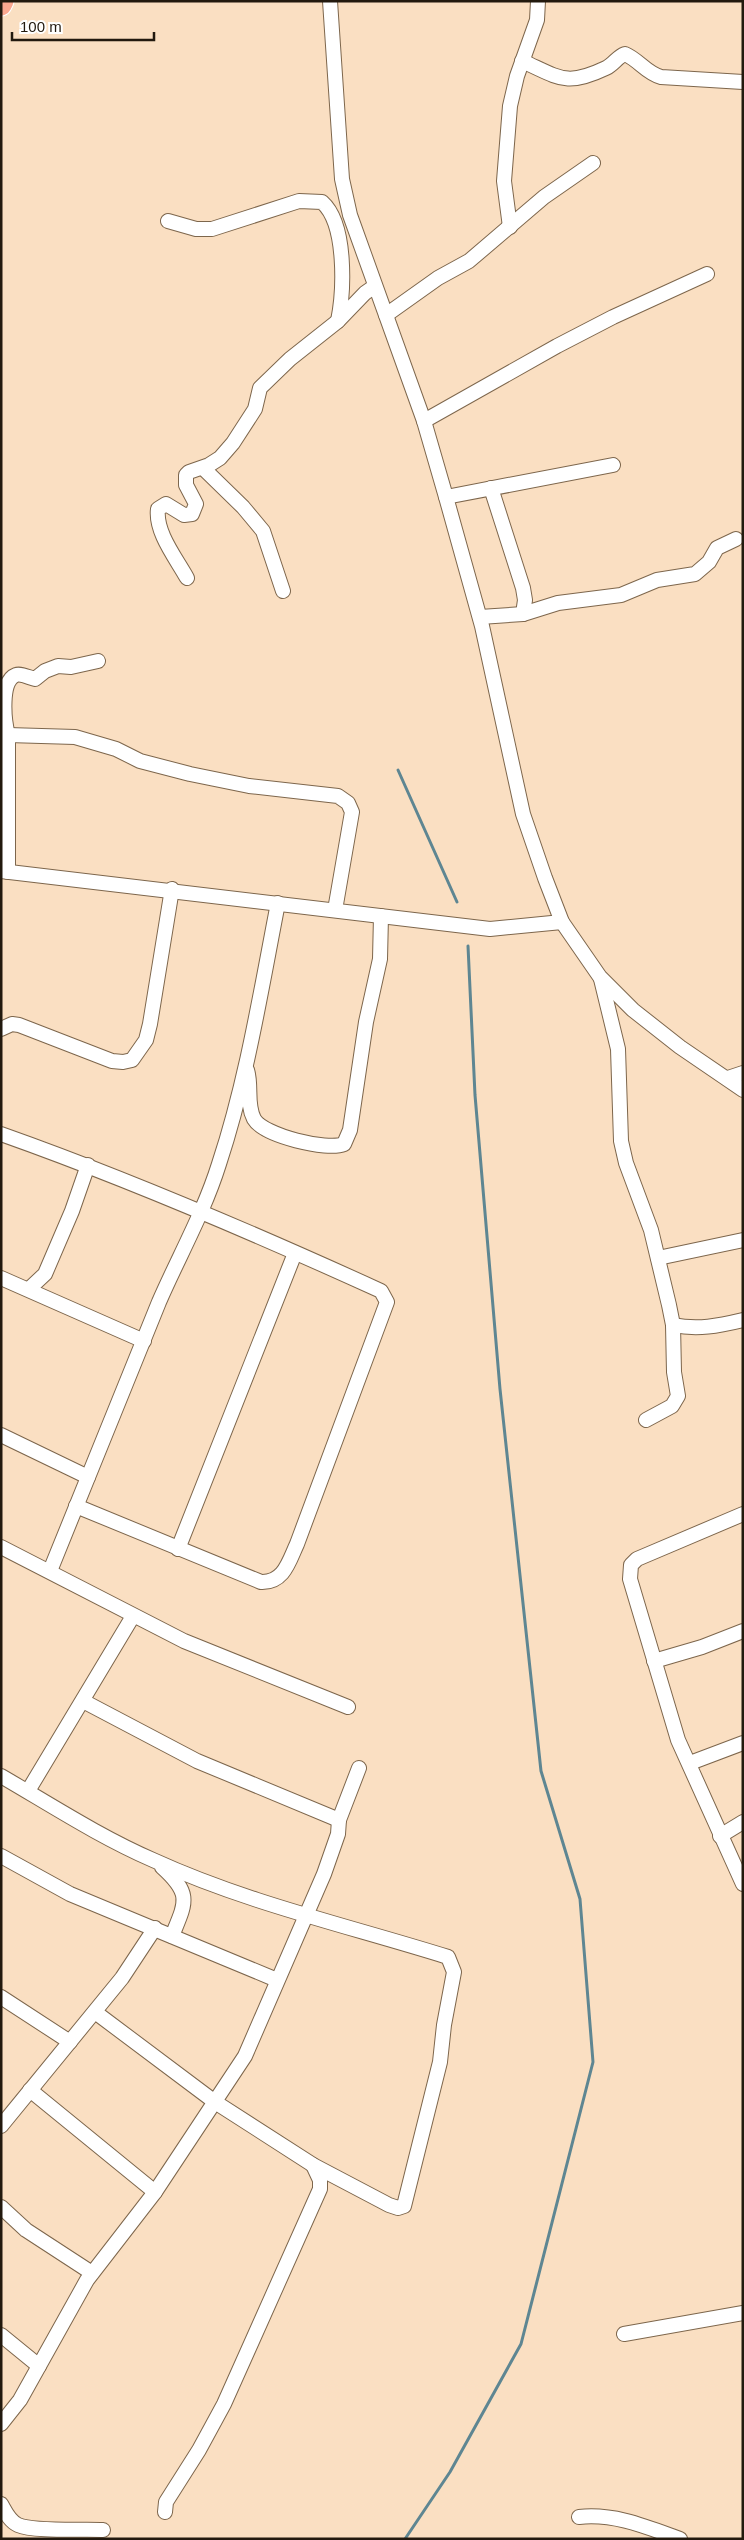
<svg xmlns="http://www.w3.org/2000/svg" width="744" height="2540" viewBox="0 0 744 2540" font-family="Arial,sans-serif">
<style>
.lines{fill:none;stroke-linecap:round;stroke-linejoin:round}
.stream{stroke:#5e8692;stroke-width:3}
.minor-casing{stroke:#7d664c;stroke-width:16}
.highway-casing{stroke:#fff;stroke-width:23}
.minor{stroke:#fff;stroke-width:14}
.highway{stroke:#faa78f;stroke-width:21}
</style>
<rect width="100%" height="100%" fill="#fadfc2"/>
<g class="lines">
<g class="stream">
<polyline points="398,770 457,902"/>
<polyline points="405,2539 450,2472 521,2344 593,2062 580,1899 541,1771 500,1389 475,1095 468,946"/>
</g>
<defs>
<g id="minor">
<polyline points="330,1 342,179 350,215 424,421 446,497 482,626 523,814 545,878 562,922 600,977 633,1010 680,1047 743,1090"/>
<path d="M522,61C560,78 566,87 606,68C614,64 617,57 625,54C639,60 646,73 661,77L743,82"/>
<path d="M168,221L196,229H212L299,201L322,202C347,224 344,291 338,321"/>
<polyline points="510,227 504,181 510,106 517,76 537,20 538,1"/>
<polyline points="386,315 438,278 469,261 544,197 593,163"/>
<polyline points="424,421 557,346 613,317 707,274"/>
<polyline points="203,468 243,507 263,531 283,591"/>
<polyline points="491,488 523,588 525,600 523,614"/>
<polyline points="446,497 613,465"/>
<path d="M187,578C176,558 155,532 158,509L166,504L184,515L192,514L196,504L186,485V475L189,472L209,465L220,458L233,443L255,409L260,388L290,359L338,321L365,293L375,286"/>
<polyline points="480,617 523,614 558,603 621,595 657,580 695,574 709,562 717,548 736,539"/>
<path d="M8,735C4,720 0,681 16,675C21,673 30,678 35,679L45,671L58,666L71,667L98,661"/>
<polyline points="1,871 490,929 562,922"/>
<polyline points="8,872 8,735 75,737 116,749 140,761 190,774 249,786 338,796 348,803 352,812 335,910"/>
<polyline points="601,979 618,1049 621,1141 626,1163 651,1230 669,1305 673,1325 674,1372 678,1396 672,1406 646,1420"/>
<polyline points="1,1029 12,1024 19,1025 112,1061 123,1062 132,1060 146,1040 150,1024 172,889"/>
<path d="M247,1070C252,1086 246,1104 254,1119C264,1136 327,1151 344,1144L350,1130L366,1022L380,959L381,916"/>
<polyline points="728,1078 743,1073"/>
<path d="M1,1134C131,1180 256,1234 381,1291L387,1302L297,1544C289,1561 284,1583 261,1582L76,1506"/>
<polyline points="658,1258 743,1240"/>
<polyline points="1,1278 144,1341"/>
<polyline points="29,1289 45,1274 72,1211 88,1165"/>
<path d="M673,1325C698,1330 718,1326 743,1320"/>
<polyline points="1,1435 88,1477"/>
<polyline points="743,1514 637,1559 631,1565 630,1579 678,1740 743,1884"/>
<polyline points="1,1547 184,1641 348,1707"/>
<polyline points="178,1549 295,1253"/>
<path d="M50,1571C87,1481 122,1392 159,1302C179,1256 204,1212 219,1164C247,1079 261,990 278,903"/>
<polyline points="654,1661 702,1647 743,1631"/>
<polyline points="83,1701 197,1761 339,1820"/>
<polyline points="690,1763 743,1743"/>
<path d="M1,1776C51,1805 100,1837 153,1860C247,1903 349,1926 448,1957L454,1972L444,2025L440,2062L404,2206L398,2208L389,2205L313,2165L215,2102L95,2012"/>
<polyline points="28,1791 133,1616"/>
<polyline points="720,1836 743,1822"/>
<polyline points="1,1856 70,1894 277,1980"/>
<path d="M162,1867C192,1894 186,1902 172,1936"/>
<polyline points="1,1997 70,2042"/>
<polyline points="30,2090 155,2192"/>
<polyline points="1,2126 122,1978 155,1928"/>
<polyline points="1,2207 26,2230 92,2273"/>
<polyline points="624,2334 743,2313"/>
<polyline points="1,2335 39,2366"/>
<polyline points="1,2424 20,2400 87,2280 155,2192 245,2056 324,1874 338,1834 339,1820 359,1768"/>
<path d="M1,2504C5,2511 9,2521 18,2525C34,2532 83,2529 103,2530"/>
<polyline points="165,2512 166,2502 199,2450 224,2404 320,2189 320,2180 313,2165"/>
<path d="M579,2517C614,2513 647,2527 680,2539"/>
</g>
<polyline id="highway" points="1,5 3,1"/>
</defs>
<use href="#minor" class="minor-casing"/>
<use href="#highway" class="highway-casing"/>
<use href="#minor" class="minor"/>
<use href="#highway" class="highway"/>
</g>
<rect width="744" height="2540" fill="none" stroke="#22190e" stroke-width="5"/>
<path d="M12 32v8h142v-8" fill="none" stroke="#22190e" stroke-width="2.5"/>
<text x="20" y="32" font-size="15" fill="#22190e" stroke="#ffffff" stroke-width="4" paint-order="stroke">100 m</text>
</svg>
